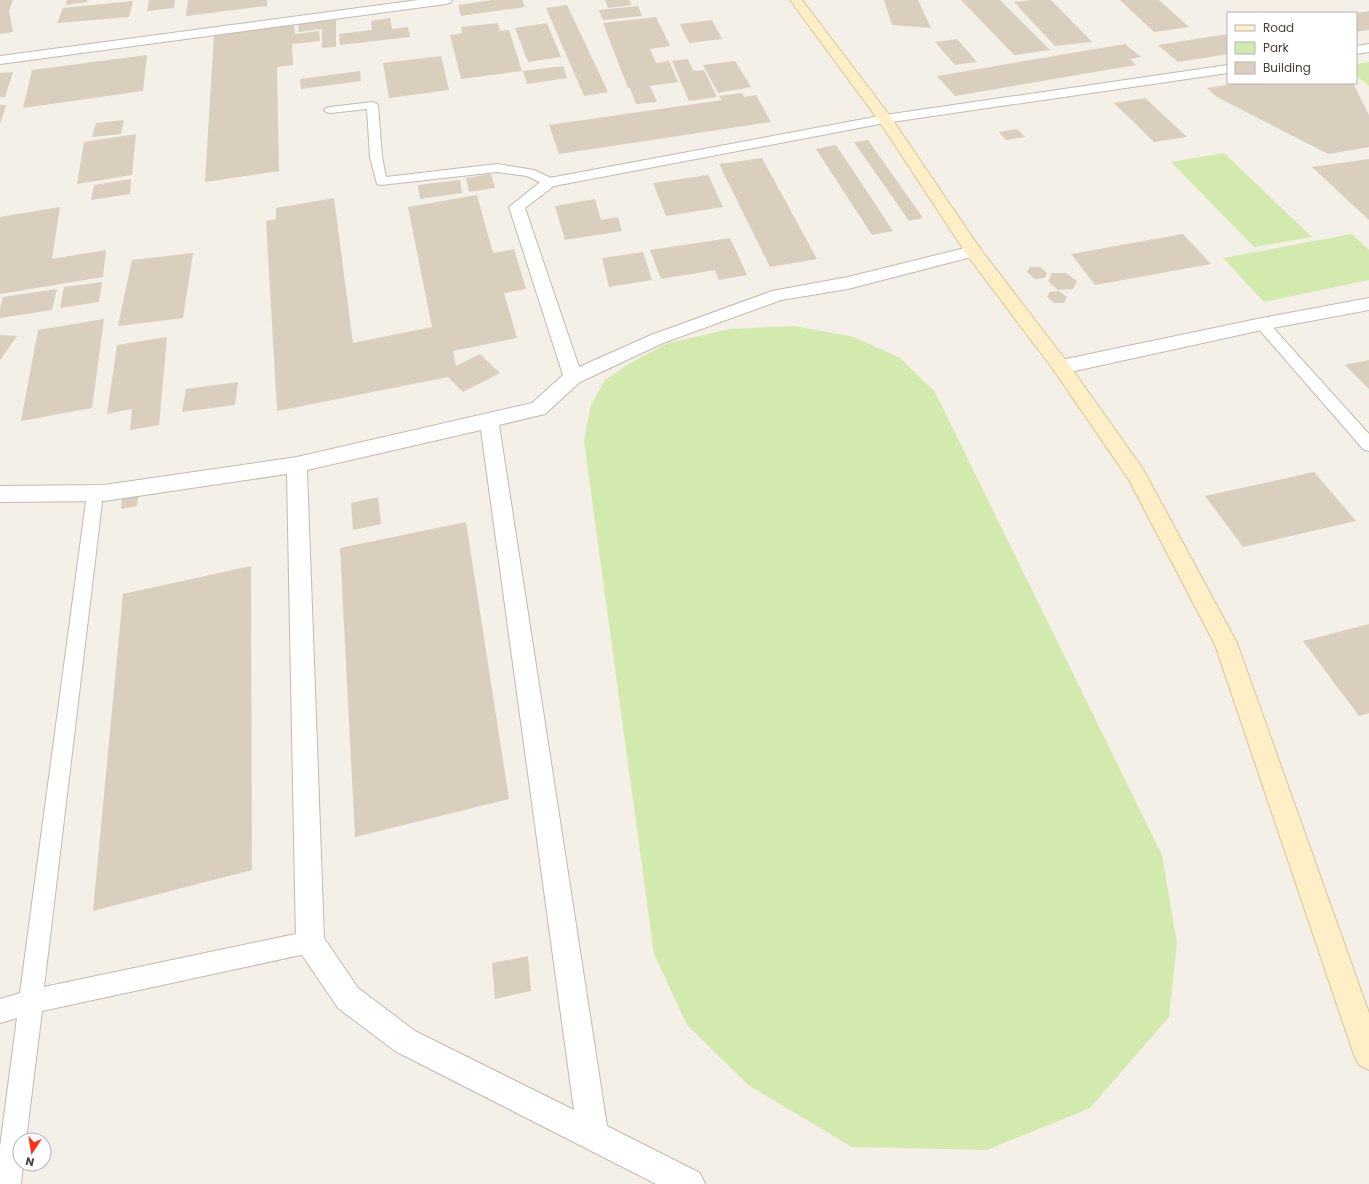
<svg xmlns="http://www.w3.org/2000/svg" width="1369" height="1184" viewBox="0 0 1369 1184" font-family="Poppins,sans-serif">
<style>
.green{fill:#d2eaae}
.building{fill:#dacebf}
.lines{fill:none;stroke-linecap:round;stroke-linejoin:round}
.lane-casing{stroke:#c3baac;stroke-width:2}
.street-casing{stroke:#c3baac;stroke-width:2}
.secondary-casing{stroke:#dac597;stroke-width:2}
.lane{fill:#fff;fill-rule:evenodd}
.street{fill:#fff;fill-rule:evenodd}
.secondary{fill:#ffefc7;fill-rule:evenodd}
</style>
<rect width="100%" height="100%" fill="#f4f0e7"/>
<g class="green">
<polygon points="1369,62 1369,86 1356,76 1356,64"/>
<polygon points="1224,153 1312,237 1254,247 1171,162"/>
<polygon points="1352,234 1369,250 1369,280 1264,302 1223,258"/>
<polygon points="794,326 854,337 900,358 935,392 1162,855 1177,943 1169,1017 1090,1108 987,1150 852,1147 748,1085 687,1025 654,954 584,441 591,405 605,380 630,363 668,343 730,329"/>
</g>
<g class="building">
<polygon points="0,0 13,0 9,11 13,32 0,34"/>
<polygon points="67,0 87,0 87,2 66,5"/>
<polygon points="149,0 175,0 174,8 147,11"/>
<polygon points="188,0 267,0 267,6 186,16"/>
<polygon points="492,0 522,0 525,7 461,16 458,5"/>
<polygon points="605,0 629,0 632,5 608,8"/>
<polygon points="884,0 918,0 931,28 892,25"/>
<polygon points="961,0 1000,0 1050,50 1014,55"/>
<polygon points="1031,0 1051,0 1092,42 1055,46 1014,2"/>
<polygon points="1120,0 1159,0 1189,27 1154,32"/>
<polygon points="133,1 129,17 57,23 63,8"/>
<polygon points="567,5 608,92 584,96 546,8"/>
<polygon points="638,6 642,16 603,20 599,10"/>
<polygon points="1369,11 1369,30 1356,32 1356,13"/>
<polygon points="656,17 670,46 650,49 656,63 669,61 678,82 650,86 657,102 636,104 630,88 628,88 603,23"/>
<polygon points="390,18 392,29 408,27 410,37 340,45 339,34 372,30 371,21"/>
<polygon points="336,20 336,47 322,48 322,29 298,32 299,24"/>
<polygon points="712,20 722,39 689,43 680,24"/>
<polygon points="498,23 500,31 509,30 522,71 461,79 450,35 462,33 461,27"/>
<polygon points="547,23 561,57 528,62 515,28"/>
<polygon points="294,25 295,34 319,31 320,41 292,44 293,65 277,67 279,171 205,182 214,34"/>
<polygon points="1228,34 1228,54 1178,62 1158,45"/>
<polygon points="957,39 977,62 955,65 935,42"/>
<polygon points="1125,44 1141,57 1130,59 1136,65 955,96 937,76"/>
<polygon points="147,55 143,91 23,108 32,70"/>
<polygon points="441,56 449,90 389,98 383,63"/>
<polygon points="688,59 693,71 704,70 717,97 689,101 672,61"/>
<polygon points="735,61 751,87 718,93 703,65"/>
<polygon points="563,66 567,78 527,84 523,71"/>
<polygon points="360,71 361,81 301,89 300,79"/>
<polygon points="13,72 5,97 0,97 0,73"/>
<polygon points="1241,83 1353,83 1369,115 1369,147 1328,154 1217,97 1207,88"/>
<polygon points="742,93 744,97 756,95 771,122 559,154 549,125 722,100 719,96"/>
<polygon points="1145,98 1187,137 1154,142 1114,103"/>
<polygon points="0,105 6,105 0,124"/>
<polygon points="124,120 121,134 92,137 96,123"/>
<polygon points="1017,129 1025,137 1006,140 999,132"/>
<polygon points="136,134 132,175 77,184 84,142"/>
<polygon points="868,140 923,218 909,221 854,142"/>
<polygon points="836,145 893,231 872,235 816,149"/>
<polygon points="762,158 817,259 770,267 719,164"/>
<polygon points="1369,159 1369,220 1312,167"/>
<polygon points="491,174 495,188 469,192 466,178"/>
<polygon points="708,175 723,207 666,216 653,183"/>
<polygon points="131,179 130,194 91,200 94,185"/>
<polygon points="460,180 462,193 420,199 418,185"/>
<polygon points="477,195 493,253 514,249 526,289 504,293 517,338 453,351 456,366 480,354 500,373 463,392 448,377 277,411 266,221 276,219 276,208 334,198 353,343 432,327 408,207"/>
<polygon points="595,199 601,220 618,217 622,231 565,240 555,206"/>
<polygon points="60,207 52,259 106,250 103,277 0,294 0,217"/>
<polygon points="1183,234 1211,264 1095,285 1071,254"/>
<polygon points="730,238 747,275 719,280 715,270 661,279 650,250"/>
<polygon points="643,252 652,280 609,287 602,258"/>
<polygon points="193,253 183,318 118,326 132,260"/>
<polygon points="1030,267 1040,267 1047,273 1045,278 1035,279 1027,272"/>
<polygon points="1052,273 1066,273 1077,281 1073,289 1058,290 1048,281"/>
<polygon points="102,282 99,302 60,308 64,287"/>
<polygon points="57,289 52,310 0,318 0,308 3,297"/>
<polygon points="1059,291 1067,297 1064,303 1054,303 1047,297 1050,292"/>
<polygon points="104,319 92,408 21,421 38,330"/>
<polygon points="0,335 17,336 0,360"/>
<polygon points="167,337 159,425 130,430 132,409 107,414 117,345"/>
<polygon points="1369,360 1369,389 1345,365"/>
<polygon points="238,382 235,405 182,412 186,389"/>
<polygon points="1314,472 1356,521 1243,547 1205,496"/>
<polygon points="139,493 137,506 121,509 122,496"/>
<polygon points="378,497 381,524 353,530 351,503"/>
<polygon points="466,522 509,799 355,837 340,548"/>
<polygon points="251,566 252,870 93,911 123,594"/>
<polygon points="1369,624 1369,713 1359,716 1303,641"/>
<polygon points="528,956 531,991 495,999 492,963"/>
</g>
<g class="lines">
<defs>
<g id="lane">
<polygon points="372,102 376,103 378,105 382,157 386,177 497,164 534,170 553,179 555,182 553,185 545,185 527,176 497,172 381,185 377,184 370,157 367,109 330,113 326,112 324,110 326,108 330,107"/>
<polygon points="1262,319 1267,321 1369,434 1369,451 1363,449 1257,327 1255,324 1257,321"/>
<polygon points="95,487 101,489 103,494 44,987 310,931 318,934 321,942 318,950 310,953 42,1011 26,1140 20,1140 20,1164 23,1164 21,1184 0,1184 0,1147 17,1018 0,1023 0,999 20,993 87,494 89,489"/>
</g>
<g id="street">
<polygon points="418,0 452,0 450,3 446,4 0,64 0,56"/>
<polygon points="1369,44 1369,52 1356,54 1356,46"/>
<path d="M1228,65V73L885,123L554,186L525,208L579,367L651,335L772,291L848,277L973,246L979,247L981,251L979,255L848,289L781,300L663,343L580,382L545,414L499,425L607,1126L700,1173L705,1184H656L395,1051L338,1008L300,952L296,942L287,474L104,501L0,502V486L104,485L297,457L532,403L563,375L509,207L544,179L885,115ZM481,430L574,1110L415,1031L358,988L324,938L307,470Z"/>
<polygon points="1369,298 1369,310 1262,330 1061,374 1055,372 1052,367 1055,362 1061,360 1262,318"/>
</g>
<polygon id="secondary" points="790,0 802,0 890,116 979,247 1067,362 1143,469 1237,643 1369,1013 1369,1070 1359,1065 1354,1055 1215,645 1129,480 1055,372 967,255 879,121"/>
</defs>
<use href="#lane" class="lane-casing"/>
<use href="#street" class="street-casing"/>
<use href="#secondary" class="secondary-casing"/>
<use href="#lane" class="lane"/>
<use href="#street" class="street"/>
<use href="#secondary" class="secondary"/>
</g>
<rect x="1227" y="12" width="130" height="72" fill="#ffffff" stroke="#b6b3af"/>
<rect x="1235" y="25" width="20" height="6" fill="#ffefc7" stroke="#b6b3af"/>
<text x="1263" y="32" font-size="12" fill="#484036">Road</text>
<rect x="1235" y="42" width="20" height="12" fill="#d2eaae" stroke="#b6b3af"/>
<text x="1263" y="52" font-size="12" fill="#484036">Park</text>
<rect x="1235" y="62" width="20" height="12" fill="#dacebf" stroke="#b6b3af"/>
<text x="1263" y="72" font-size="12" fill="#484036">Building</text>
<g transform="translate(32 1152) rotate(192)"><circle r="19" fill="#ffffff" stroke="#b6b3af"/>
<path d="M0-3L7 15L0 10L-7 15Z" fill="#ff2e14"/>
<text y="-6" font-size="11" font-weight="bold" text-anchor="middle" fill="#484036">N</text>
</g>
</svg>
